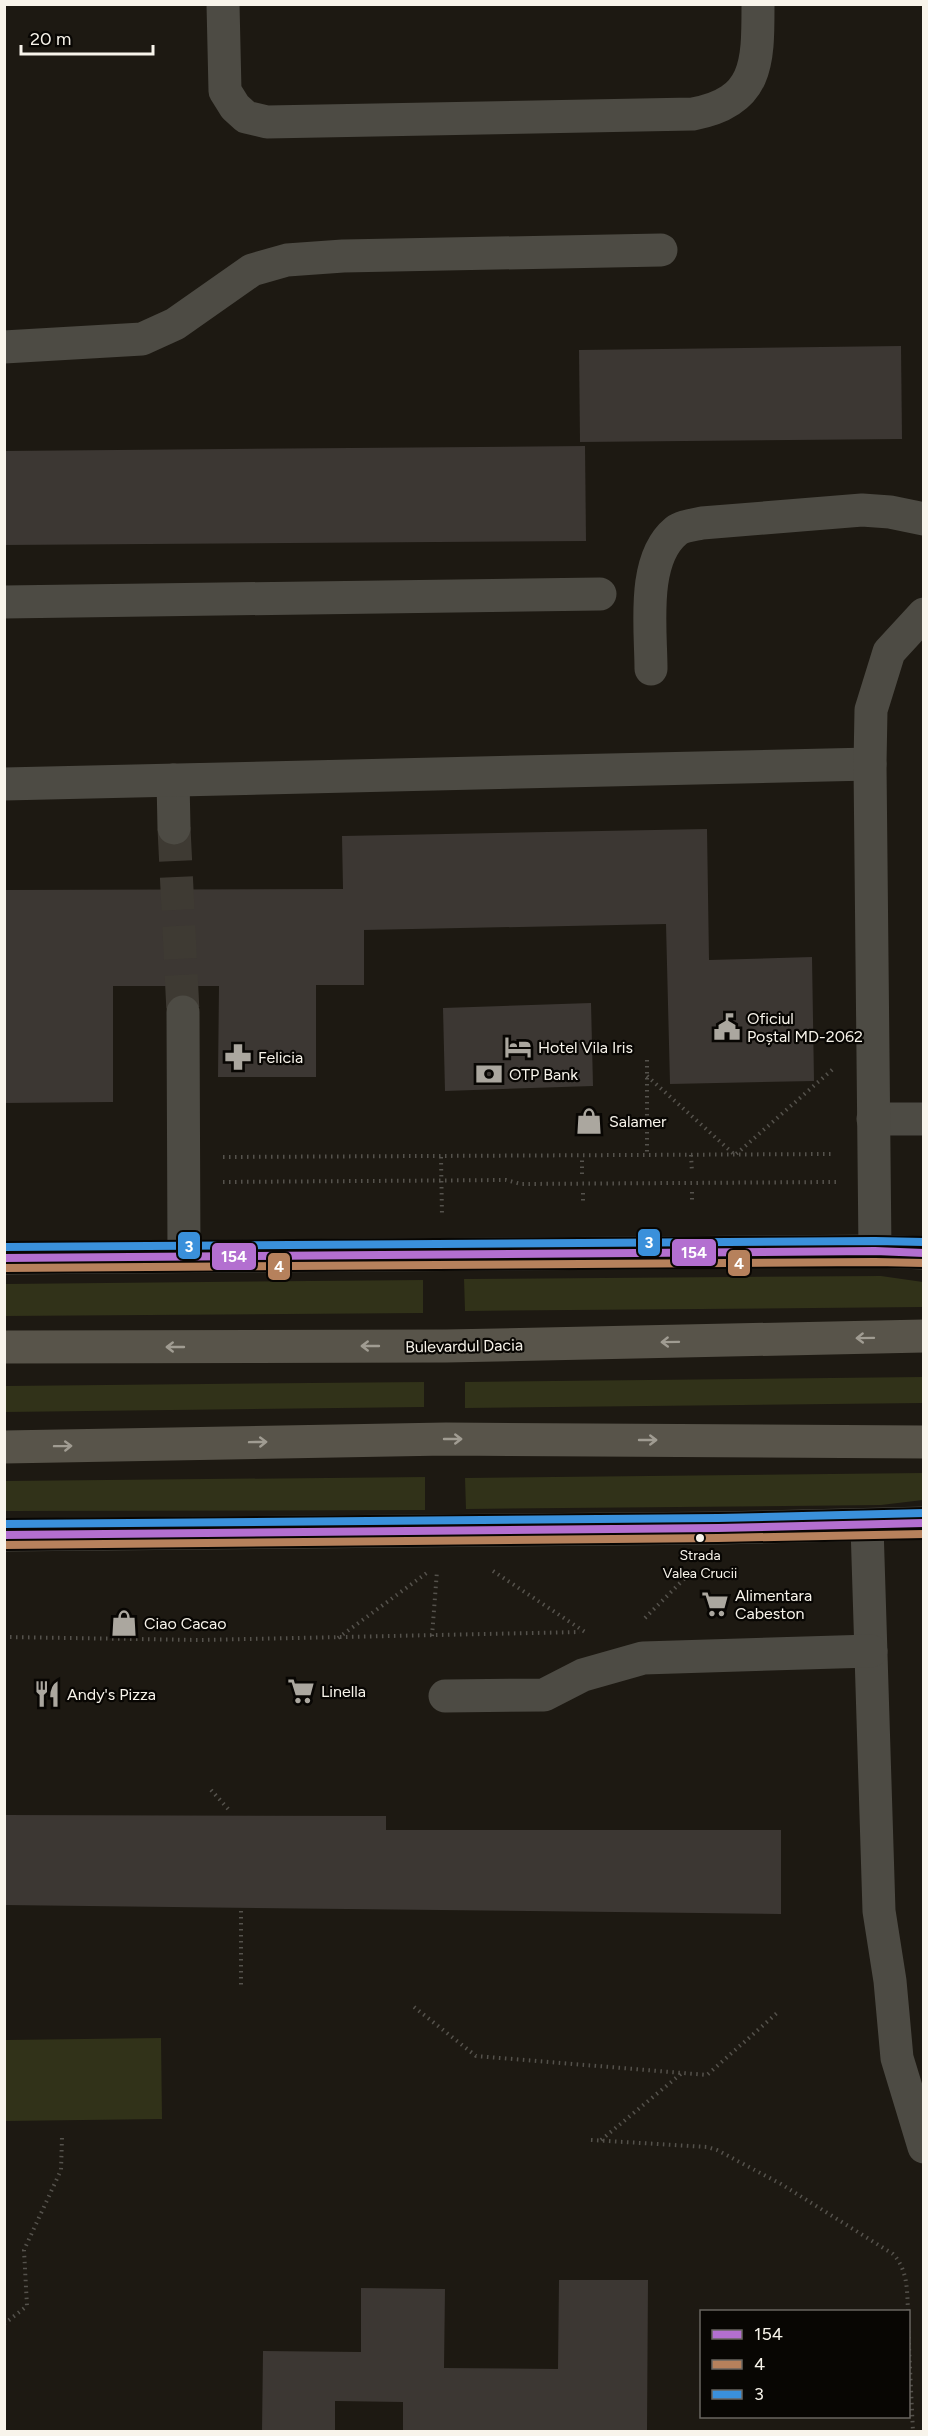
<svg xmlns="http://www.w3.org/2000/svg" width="928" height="2436" viewBox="0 0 928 2436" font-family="Figtree,sans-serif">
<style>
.green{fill:#313219}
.building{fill:#3c3733}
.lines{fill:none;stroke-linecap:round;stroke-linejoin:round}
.minor-tunnel{stroke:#3e3a33;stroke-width:33;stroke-dasharray:33 16;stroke-linecap:butt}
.path{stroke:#55524c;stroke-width:4;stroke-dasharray:1.5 4.5;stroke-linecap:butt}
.minor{stroke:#4d4b44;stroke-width:33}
.major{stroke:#58544a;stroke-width:33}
.bus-1-casing{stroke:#080603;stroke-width:12}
.bus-2-casing{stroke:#080603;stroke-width:12}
.bus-3-casing{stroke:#080603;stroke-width:12}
.bus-1{stroke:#b36fd0;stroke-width:8}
.bus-2{stroke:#b6815c;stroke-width:8}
.bus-3{stroke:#3a90db;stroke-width:8}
.oneway{stroke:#a09c92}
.bus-dot{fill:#f8f4eb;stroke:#080603;stroke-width:2}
.labels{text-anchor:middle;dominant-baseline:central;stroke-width:4.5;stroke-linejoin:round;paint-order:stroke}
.bus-label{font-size:14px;fill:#f8f4eb;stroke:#080603}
.poi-label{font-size:16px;fill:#f8f4eb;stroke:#080603;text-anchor:start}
.street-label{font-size:16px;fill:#f8f4eb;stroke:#080603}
.line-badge{stroke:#080603;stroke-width:2}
.badge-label{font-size:16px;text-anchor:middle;font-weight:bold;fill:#fff}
</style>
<rect width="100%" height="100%" fill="#1d1912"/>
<g class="green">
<polygon points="881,1276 923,1282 923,1307 465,1311 464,1279"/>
<polygon points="423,1280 423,1313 5,1316 5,1284"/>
<polygon points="923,1377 923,1403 465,1408 465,1382"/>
<polygon points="424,1382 424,1407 5,1412 5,1386"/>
<polygon points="923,1473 923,1500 881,1505 466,1509 465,1478"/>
<polygon points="425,1477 425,1510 5,1511 5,1481"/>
<polygon points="161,2038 162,2119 5,2121 5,2040"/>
</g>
<g class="building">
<polygon points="901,346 902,439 580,442 579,350"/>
<polygon points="585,446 586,541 4,545 4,451"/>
<polygon points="707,829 709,960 812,957 814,1081 670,1084 666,924 364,930 364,985 316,985 316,1077 218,1077 219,986 113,986 113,1102 4,1103 4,890 343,889 342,836"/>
<polygon points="591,1003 593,1086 445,1091 443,1008"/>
<polygon points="4,1815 386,1816 386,1830 781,1830 781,1914 4,1905"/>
<polygon points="559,2280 648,2280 647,2432 403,2432 403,2402 335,2401 335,2432 262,2432 263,2351 361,2352 361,2288 445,2289 444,2368 558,2369"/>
</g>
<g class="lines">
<polyline class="minor-tunnel" points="174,828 183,1012"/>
<g class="path">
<polyline points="647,1060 647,1155"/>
<polyline points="647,1076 735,1155 833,1069"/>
<polyline points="691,1155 692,1172"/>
<polyline points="223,1157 834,1154"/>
<polyline points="441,1157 442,1216"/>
<polyline points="582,1174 582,1156"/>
<polyline points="223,1182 506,1180 521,1184 836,1182"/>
<polyline points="692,1192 692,1201"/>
<polyline points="583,1193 583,1202"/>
<polyline points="493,1571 585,1632"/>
<polyline points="645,1618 695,1568"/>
<polyline points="432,1636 437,1571"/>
<polyline points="4,1637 199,1640 580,1632"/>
<polyline points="338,1638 428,1572"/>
<polyline points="211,1790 230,1811"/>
<polyline points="241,1911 241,1987"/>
<polyline points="414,2007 476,2056 707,2075 777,2013"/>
<path d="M591,2140L707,2147L717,2150L781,2184L893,2254C908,2270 907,2290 908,2312"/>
<polyline points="601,2140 682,2073"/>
<polyline points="4,2324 27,2306 24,2250 61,2170 62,2137"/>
<polyline points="908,2325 913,2432"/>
</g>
<g class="minor">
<path d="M223,4L225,91L235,107L246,117L267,122L693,114C759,102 758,62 758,4"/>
<polyline points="4,347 142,339 175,324 252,270 287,260 343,256 661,250"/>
<polyline points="4,602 600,594"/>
<path d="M651,669C651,629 641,560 676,531C682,526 694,525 702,523L862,510L890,512L924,519"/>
<polyline points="173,780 174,828"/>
<polyline points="4,784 870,764"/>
<polyline points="183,1012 184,1256"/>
<polyline points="873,1119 924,1119"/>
<polyline points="875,1251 870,764 871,710 889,652 924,614"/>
<polyline points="4,1258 875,1251 924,1253"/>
<polyline points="867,1526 879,1911 890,1981 897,2058 924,2147"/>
<polyline points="4,1535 718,1528 924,1523"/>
<polyline points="445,1696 544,1695 583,1675 643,1658 871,1651"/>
</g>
<g class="major">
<polyline points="4,1347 446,1346 924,1336"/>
<polyline points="4,1447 446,1439 924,1442"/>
</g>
<defs>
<g id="bus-1">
<polyline points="4,1258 875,1251 924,1253"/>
<polyline points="4,1535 718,1528 924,1523"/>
</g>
<g id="bus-2">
<polyline points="4,1268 875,1262 924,1263"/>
<polyline points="4,1545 718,1538 924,1534"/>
</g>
<g id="bus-3">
<polyline points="4,1247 875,1241 924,1242"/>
<polyline points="4,1524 718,1518 924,1513"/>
</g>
</defs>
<use href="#bus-1" class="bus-1-casing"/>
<use href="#bus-2" class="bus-2-casing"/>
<use href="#bus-3" class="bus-3-casing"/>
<use href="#bus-1" class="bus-1"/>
<use href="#bus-2" class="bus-2"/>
<use href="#bus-3" class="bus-3"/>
</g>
<defs><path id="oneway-shaft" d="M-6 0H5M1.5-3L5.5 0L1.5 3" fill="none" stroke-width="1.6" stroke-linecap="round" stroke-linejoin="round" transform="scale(1.5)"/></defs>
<g class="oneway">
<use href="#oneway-shaft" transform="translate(865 1338) rotate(179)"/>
<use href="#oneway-shaft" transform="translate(670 1342) rotate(179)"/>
<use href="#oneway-shaft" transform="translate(370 1346) rotate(180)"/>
<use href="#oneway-shaft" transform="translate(175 1347) rotate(180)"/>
<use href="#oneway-shaft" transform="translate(453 1439)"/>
<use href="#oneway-shaft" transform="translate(648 1440)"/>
<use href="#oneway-shaft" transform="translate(258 1442) rotate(-1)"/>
<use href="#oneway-shaft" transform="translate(63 1446) rotate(-1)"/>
</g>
<defs>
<symbol id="civic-bare" viewBox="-9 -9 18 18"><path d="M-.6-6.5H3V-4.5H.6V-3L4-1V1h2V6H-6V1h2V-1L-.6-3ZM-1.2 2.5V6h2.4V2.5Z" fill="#aba79f" stroke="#080603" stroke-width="2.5" paint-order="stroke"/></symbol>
<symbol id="hotel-bare" viewBox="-9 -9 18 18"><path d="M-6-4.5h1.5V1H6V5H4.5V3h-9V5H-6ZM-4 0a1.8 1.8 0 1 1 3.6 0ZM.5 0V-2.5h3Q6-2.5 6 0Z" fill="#aba79f" stroke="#080603" stroke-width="2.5" paint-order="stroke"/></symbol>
<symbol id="pharmacy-bare" viewBox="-9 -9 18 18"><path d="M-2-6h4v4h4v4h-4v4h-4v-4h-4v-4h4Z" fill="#aba79f" stroke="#080603" stroke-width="2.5" paint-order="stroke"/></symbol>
<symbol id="bank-bare" viewBox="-9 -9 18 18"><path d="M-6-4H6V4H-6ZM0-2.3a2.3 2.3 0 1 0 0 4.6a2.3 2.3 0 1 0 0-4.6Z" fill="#aba79f" stroke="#080603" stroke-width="2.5" paint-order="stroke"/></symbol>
<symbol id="shop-bare" viewBox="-9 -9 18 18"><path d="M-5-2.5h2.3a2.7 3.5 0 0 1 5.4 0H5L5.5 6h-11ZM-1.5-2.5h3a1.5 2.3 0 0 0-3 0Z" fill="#aba79f" stroke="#080603" stroke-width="2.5" paint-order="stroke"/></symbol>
<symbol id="supermarket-bare" viewBox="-9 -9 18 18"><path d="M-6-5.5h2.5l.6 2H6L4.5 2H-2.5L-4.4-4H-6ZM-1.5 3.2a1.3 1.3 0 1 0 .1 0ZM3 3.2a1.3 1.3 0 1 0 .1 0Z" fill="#aba79f" stroke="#080603" stroke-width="2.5" paint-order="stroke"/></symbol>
<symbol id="restaurant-bare" viewBox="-9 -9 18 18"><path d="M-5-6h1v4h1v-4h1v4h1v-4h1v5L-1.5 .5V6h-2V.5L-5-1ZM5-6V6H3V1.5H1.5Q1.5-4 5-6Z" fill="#aba79f" stroke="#080603" stroke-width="2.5" paint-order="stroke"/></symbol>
</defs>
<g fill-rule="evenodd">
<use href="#civic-bare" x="708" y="1008" width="38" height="38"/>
<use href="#hotel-bare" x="499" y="1028" width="38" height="38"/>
<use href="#pharmacy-bare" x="219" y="1038" width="38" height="38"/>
<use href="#bank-bare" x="470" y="1055" width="38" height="38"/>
<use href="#shop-bare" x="570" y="1102" width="38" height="38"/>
<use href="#supermarket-bare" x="696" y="1585" width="38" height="38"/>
<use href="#shop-bare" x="105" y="1604" width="38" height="38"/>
<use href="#supermarket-bare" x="282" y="1672" width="38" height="38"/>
<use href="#restaurant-bare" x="28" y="1675" width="38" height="38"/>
</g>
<circle class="bus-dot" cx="700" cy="1538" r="5"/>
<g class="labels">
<g class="bus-label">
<text x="700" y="1555">Strada<tspan x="700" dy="18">Valea Crucii</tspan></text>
</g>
<g class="poi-label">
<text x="747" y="1018">Oficiul<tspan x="747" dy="18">Poștal MD-2062</tspan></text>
<text x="538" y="1047">Hotel Vila Iris</text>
<text x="258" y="1057">Felicia</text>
<text x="509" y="1074">OTP Bank</text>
<text x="609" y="1121">Salamer</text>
<text x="735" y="1595">Alimentara<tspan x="735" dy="18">Cabeston</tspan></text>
<text x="144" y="1623">Ciao Cacao</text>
<text x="321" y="1691">Linella</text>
<text x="67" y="1694">Andy's Pizza</text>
</g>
<g class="street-label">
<text transform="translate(464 1346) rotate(-1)">Bulevardul Dacia</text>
</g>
</g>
<g class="line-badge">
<rect x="637" y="1228" width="24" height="29" rx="6" fill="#3a90db"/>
<rect x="177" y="1231" width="24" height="29" rx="6" fill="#3a90db"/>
<rect x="671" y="1238" width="46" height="29" rx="6" fill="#b36fd0"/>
<rect x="211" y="1242" width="46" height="29" rx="6" fill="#b36fd0"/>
<rect x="727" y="1249" width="24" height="28" rx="6" fill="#b6815c"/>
<rect x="267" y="1252" width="24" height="29" rx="6" fill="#b6815c"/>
</g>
<g class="badge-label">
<text x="649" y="1248">3</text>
<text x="189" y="1252">3</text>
<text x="694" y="1258">154</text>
<text x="234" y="1262">154</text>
<text x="739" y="1269">4</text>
<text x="279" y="1272">4</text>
</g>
<rect width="928" height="2436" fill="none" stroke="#f8f4eb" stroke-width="12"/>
<rect x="700" y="2310" width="210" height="108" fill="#080603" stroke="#686560" stroke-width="1.5"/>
<rect x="712" y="2330" width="30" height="9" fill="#b36fd0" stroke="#686560" stroke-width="1.5"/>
<text x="754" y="2340" font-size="18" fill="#f8f4eb">154</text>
<rect x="712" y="2360" width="30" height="9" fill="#b6815c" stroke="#686560" stroke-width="1.5"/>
<text x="754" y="2370" font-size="18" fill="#f8f4eb">4</text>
<rect x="712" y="2390" width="30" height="9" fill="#3a90db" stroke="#686560" stroke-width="1.5"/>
<text x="754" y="2400" font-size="18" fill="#f8f4eb">3</text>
<path d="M21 45v9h132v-9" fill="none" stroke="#f8f4eb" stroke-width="3"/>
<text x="30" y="45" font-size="18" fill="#f8f4eb" stroke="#080603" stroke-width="4.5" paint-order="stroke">20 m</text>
</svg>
